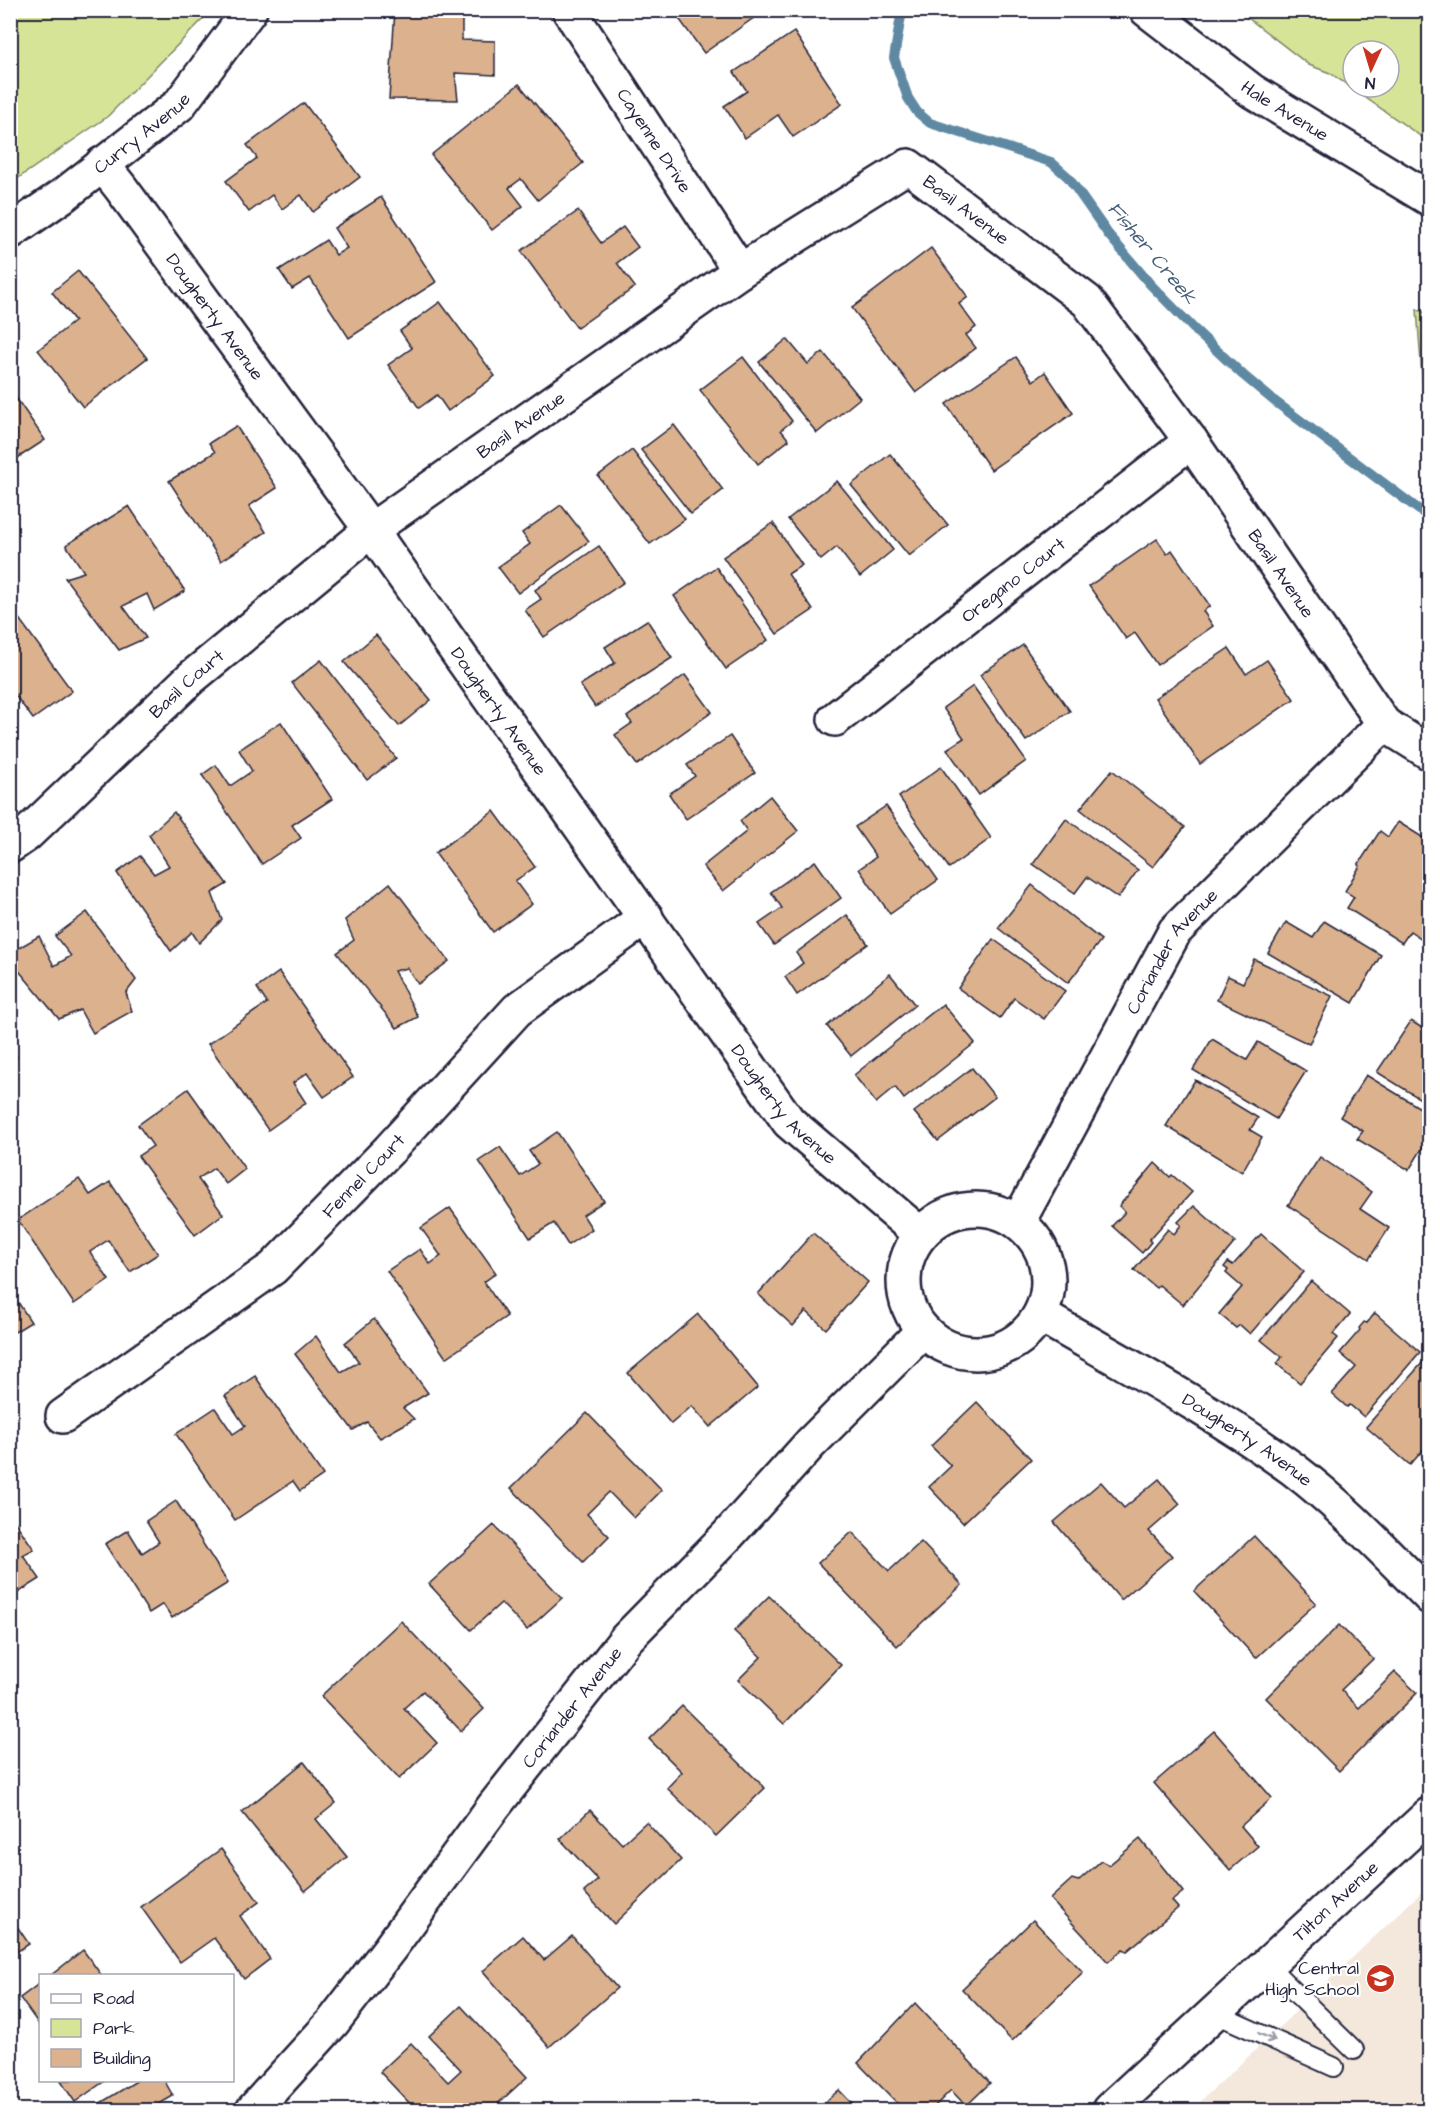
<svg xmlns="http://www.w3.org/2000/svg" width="1440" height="2121" viewBox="0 0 1440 2121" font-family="'Architects Daughter',sans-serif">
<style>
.built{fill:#f4e8dd}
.green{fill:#d6e497;stroke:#7c8369;stroke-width:1.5;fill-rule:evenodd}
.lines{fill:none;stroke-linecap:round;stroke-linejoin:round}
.stream{stroke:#5f89a3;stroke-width:10}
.building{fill:#dcb18d;stroke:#22223b;stroke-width:1.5}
.lane-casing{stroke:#22223b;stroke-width:22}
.street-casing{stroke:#22223b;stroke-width:38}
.secondary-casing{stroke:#22223b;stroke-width:38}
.lane{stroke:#fff;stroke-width:18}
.street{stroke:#fff;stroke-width:33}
.secondary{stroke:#fff;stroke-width:33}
.oneway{stroke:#9c9ca7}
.labels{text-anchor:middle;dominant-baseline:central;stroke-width:4.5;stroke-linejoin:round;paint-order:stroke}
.street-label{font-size:18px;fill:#22223b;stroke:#fff}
.poi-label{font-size:18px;fill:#22223b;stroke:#fff;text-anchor:end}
.water-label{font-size:20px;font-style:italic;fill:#465e78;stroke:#fff}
</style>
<rect width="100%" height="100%" fill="#fff"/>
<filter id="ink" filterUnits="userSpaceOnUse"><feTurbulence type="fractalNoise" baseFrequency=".0167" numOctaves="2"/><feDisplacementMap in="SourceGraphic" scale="12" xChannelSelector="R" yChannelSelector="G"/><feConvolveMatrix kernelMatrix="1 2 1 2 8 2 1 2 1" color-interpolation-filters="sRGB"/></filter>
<g filter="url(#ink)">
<polygon class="built" points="1429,1885 1429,2110 1191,2110 1232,2072"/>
<g class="green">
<polygon points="11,10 207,10 207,11 203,19 107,117 11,183"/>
<path d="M1239,11H1429V142L1330,73L1309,65ZM1353,51H1389V87H1353Z"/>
<polygon points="1417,309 1429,315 1429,396 1423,390"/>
</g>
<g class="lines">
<polyline class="stream" points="902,10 894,58 908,98 917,112 930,123 1051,162 1068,177 1108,234 1150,284 1195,330 1243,375 1273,400 1430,518"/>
</g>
<g class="building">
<polygon points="395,10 462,10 462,40 495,41 495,75 455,73 458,100 389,99"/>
<polygon points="685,10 765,10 704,53 677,16"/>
<polygon points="794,32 842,104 793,137 778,115 745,138 724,106 747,91 734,72"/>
<polygon points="519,84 583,163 538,200 521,179 509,188 523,206 492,230 431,155"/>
<polygon points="304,103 360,177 313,212 301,195 282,209 272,195 249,212 226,181 257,158 247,145"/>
<polygon points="381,197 436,282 349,338 310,278 292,289 279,270 326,240 336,255 347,248 334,228"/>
<polygon points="578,211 601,243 623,227 638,247 617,263 635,287 577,328 521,251"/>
<polygon points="931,248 968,297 959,304 976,327 966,335 976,348 916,393 852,308"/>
<polygon points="78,271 147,358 83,407 38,350 75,321 52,292"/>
<polygon points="440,302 495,376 448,411 437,395 419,408 388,365 412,348 400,331"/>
<polygon points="787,339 808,364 823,352 860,398 817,433 759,362"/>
<polygon points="743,357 792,421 781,430 789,440 758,464 700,390"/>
<polygon points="1016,357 1033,381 1045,372 1073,413 991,470 946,404"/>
<polygon points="10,389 45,440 10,463"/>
<polygon points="674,425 723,490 691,514 641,450"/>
<polygon points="236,426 277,488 249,506 266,532 221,561 169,481 215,452 209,443"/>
<polygon points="632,450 685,519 650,544 598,476"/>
<polygon points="890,454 948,525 909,556 851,485"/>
<polygon points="837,481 893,550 860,577 837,547 821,560 788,519"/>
<polygon points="561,505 589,541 518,593 498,567 530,544 522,533"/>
<polygon points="129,506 185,591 154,610 147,594 123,606 146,638 119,650 65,578 84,572 66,545"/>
<polygon points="773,523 802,565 788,574 813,610 777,634 723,557"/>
<polygon points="1157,539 1167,554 1172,550 1210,606 1203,611 1213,626 1157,665 1135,633 1126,639 1089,586"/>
<polygon points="599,546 624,582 544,637 525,610 541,599 535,590"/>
<polygon points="716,567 768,640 726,669 674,596"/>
<polygon points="12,609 72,691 33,719 15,695 10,698"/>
<polygon points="647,620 672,658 595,707 580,685 615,663 605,647"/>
<polygon points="376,635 431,700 399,726 344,662"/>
<polygon points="1023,645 1070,711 1026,741 980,675"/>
<polygon points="1229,648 1246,674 1267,660 1294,699 1200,764 1155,698"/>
<polygon points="321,660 396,758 367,780 292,683"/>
<polygon points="685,675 712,712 637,765 615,735 632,723 627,717"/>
<polygon points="973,686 1026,761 979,795 947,749 964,738 943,708"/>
<polygon points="281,722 332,799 292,825 301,838 262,864 202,775 216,765 230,786 252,771 239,750"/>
<polygon points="730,736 755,773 686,819 669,794 695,776 687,765"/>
<polygon points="941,767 991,838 949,868 899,797"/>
<polygon points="1112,770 1185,827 1153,867 1080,809"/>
<polygon points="770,796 798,831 723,891 703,866 747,831 740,821"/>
<polygon points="886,806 938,880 890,914 859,869 876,857 855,827"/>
<polygon points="494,811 535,867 515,881 532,904 493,932 435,853"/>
<polygon points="174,812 227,884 212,893 222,920 199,943 192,932 171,951 117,873 140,856 154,874 169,866 149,835"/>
<polygon points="1066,819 1138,870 1118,898 1087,877 1075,893 1033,864"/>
<polygon points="1398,822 1430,842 1430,935 1425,941 1410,931 1402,943 1347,908 1354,897 1345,891 1360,866 1358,865 1380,831 1388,837"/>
<polygon points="815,861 841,898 774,945 759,924 782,908 771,892"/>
<polygon points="390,883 449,961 418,984 407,968 394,971 418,1017 397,1028 337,953 354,940 345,920"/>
<polygon points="1032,885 1101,940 1068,983 998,928"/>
<polygon points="87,912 136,980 126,993 132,1011 93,1033 80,1010 59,1019 10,960 10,953 39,936 54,966 71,956 55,936"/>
<polygon points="847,915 868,944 797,995 785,977 803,963 796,953"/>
<polygon points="1324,921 1381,955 1353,1003 1268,953 1286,922 1313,938"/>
<polygon points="993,939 1065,991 1044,1019 1014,998 1000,1018 958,988"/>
<polygon points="1254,959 1332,996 1309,1044 1217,1000 1228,976 1243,983"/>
<polygon points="279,972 353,1077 324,1097 307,1073 293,1083 306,1103 268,1130 208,1044 267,1003 257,988"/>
<polygon points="890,974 915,1005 851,1056 827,1026"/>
<polygon points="943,1004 975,1043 904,1099 895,1087 876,1103 854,1075"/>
<polygon points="1411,1021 1430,1033 1430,1105 1377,1072"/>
<polygon points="1212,1039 1247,1060 1258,1042 1306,1071 1276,1119 1193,1070"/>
<polygon points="10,1045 17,1057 10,1061"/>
<polygon points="972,1068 995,1097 938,1141 914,1112"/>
<polygon points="1366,1075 1430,1114 1430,1136 1409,1170 1357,1139 1363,1131 1340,1117"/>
<polygon points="1195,1080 1258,1118 1250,1130 1262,1137 1242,1172 1166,1126"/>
<polygon points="188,1089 245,1169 226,1184 214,1168 198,1179 223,1214 195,1235 138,1156 153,1146 138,1125"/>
<polygon points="557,1132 604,1201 583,1215 592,1229 568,1245 554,1223 530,1238 479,1161 500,1147 520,1176 538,1164 529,1151"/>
<polygon points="1320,1157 1372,1192 1360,1209 1389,1228 1369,1259 1288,1205"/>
<polygon points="1155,1163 1170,1177 1172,1175 1192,1192 1149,1240 1151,1242 1142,1253 1112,1226 1125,1212 1119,1206"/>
<polygon points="79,1179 90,1195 110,1182 158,1254 130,1272 108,1240 90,1252 109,1280 74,1304 18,1220"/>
<polygon points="1194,1206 1235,1242 1183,1305 1159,1285 1156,1288 1134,1270 1168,1229 1174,1234 1181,1225 1178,1222"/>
<polygon points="450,1208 496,1273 484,1282 507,1316 446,1358 387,1271 420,1249 430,1264 441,1256 421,1228"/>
<polygon points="813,1233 868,1282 826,1329 806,1311 793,1326 758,1294"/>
<polygon points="1261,1234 1304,1272 1250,1334 1240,1325 1236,1328 1219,1314 1242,1287 1226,1273 1228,1270 1224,1267 1228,1262 1233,1265"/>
<polygon points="1311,1281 1350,1314 1333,1334 1338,1338 1300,1383 1277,1364 1282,1357 1261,1340"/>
<polygon points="10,1290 31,1322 10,1335"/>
<polygon points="1375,1313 1420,1352 1364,1417 1350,1405 1347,1407 1332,1394 1356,1367 1340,1353 1360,1330 1359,1328 1364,1322 1367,1323"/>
<polygon points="698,1314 758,1387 710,1427 692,1406 671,1424 628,1373"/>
<polygon points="374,1319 428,1393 403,1408 414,1419 380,1438 367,1422 353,1430 295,1354 316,1336 341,1372 359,1362 345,1343"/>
<polygon points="1423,1362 1430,1368 1430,1442 1410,1465 1366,1427"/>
<polygon points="255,1376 323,1475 300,1491 293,1481 235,1520 176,1434 215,1408 233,1434 245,1426 225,1396"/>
<polygon points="977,1402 1031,1459 963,1523 929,1487 951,1466 931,1446"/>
<polygon points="587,1413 662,1490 634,1518 609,1492 587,1514 609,1536 583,1562 511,1488"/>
<polygon points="1159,1479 1180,1504 1149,1531 1172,1556 1121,1600 1054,1522 1101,1482 1124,1508"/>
<polygon points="176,1501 228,1583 172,1618 163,1604 149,1613 105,1544 128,1530 142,1553 159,1542 146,1521"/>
<polygon points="10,1515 34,1549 23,1555 40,1579 10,1598"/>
<polygon points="494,1525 562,1598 527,1630 501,1603 471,1630 429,1584"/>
<polygon points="852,1532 889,1571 921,1542 962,1585 897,1646 818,1563"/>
<polygon points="1254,1536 1316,1603 1256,1658 1194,1591"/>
<polygon points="769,1596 841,1665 784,1724 738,1680 761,1657 734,1631"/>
<polygon points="401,1621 484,1709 461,1731 423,1691 404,1708 437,1743 399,1779 321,1696"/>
<polygon points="1339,1625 1373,1659 1341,1690 1359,1708 1395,1672 1417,1693 1339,1771 1266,1698"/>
<polygon points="682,1706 765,1788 716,1836 667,1788 682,1772 649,1739"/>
<polygon points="1214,1731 1272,1798 1241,1826 1258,1846 1230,1870 1154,1783"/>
<polygon points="304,1762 336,1803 316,1819 347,1857 305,1891 242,1812"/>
<polygon points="590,1810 622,1844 646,1822 681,1860 614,1924 584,1892 598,1880 560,1839"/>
<polygon points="1140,1839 1183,1892 1172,1901 1178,1908 1127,1951 1123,1949 1108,1962 1050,1899 1072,1879 1078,1881 1101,1861 1109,1865"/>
<polygon points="221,1849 259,1902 240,1916 270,1959 244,1979 214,1938 180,1962 141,1907"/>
<polygon points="10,1916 29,1944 10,1956"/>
<polygon points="1033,1920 1083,1972 1012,2041 962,1989"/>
<polygon points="523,1936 544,1960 572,1936 617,1988 549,2047 483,1971"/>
<polygon points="83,1950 102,1976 50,1976"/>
<polygon points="40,1983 40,2026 20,1998"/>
<polygon points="915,2003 990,2083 966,2106 951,2090 931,2110 904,2110 858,2063"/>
<polygon points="461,2006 527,2077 491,2110 416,2110 380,2072 411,2043 448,2082 461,2070 429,2036"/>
<polygon points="60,2080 106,2080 75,2102"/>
<polygon points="138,2080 164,2080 173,2096 149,2110 89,2110"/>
<polygon points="839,2090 858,2110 816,2110"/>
<polygon points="372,2102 379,2110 362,2110"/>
</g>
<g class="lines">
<defs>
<g id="lane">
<polyline points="1266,1964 1354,2050"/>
<polyline points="1214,2013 1334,2067"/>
</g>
<g id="street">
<path id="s1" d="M569,10L740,271"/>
<path id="s2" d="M102,164L121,188L371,530L789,1122L920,1234"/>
<path id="s3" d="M10,232L65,194L179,105L250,10"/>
<path id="s4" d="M835,719L1191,441"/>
<path id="s5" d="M10,846L26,835L191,678L371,530L740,271L908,166L1087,301L1191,441L1384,724L1430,753"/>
<circle cx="976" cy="1281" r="72"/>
<path id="s6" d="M1018,1222L1175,931L1384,724"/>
<path id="s7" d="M1040,1315C1125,1364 1214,1411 1293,1469C1343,1507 1386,1553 1430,1597"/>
<path id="s8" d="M63,1416L273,1268L389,1150L517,1010L646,917"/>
<path id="s9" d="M253,2110L333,2022L390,1948L494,1806L626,1639L728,1535L811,1443L923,1331"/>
</g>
<g id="secondary">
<path id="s10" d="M1147,10L1252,91L1430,199"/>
<path id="s11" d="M1109,2110L1430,1814"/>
</g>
</defs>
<use href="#lane" class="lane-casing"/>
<use href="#street" class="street-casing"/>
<use href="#secondary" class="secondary-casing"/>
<use href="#lane" class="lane"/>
<use href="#street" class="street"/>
<use href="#secondary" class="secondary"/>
</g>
<defs><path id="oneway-shaft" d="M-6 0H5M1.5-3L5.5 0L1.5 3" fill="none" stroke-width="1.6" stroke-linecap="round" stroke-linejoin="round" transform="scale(1.5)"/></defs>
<use class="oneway" href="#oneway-shaft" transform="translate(1267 2037) rotate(24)"/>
</g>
<defs>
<symbol id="school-disc" viewBox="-11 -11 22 22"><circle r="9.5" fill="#c8321e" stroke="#fff"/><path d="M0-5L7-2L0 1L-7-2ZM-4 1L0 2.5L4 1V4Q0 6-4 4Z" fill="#fff"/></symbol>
</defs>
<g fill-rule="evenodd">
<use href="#school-disc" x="1364" y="1962" width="33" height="33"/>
</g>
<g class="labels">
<g class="street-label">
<text stroke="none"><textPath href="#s10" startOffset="171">Hale Avenue</textPath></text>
<text stroke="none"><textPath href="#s3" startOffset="165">Curry Avenue</textPath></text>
<text stroke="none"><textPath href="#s1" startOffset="156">Cayenne Drive</textPath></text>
<text stroke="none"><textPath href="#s5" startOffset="1202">Basil Avenue</textPath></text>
<text stroke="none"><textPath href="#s2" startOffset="190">Dougherty Avenue</textPath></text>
<text stroke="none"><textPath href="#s5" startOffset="663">Basil Avenue</textPath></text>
<text stroke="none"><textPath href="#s5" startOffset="1688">Basil Avenue</textPath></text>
<text stroke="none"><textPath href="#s4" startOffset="226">Oregano Court</textPath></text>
<text stroke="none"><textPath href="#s5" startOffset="240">Basil Court</textPath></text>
<text stroke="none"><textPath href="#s2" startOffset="676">Dougherty Avenue</textPath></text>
<text stroke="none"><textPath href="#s6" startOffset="312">Coriander Avenue</textPath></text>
<text stroke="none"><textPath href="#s2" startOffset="1162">Dougherty Avenue</textPath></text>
<text stroke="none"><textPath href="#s8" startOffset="386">Fennel Court</textPath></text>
<text stroke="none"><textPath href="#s7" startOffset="242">Dougherty Avenue</textPath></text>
<text stroke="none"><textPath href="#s9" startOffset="514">Coriander Avenue</textPath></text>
<text stroke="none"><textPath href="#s11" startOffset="308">Tilton Avenue</textPath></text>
</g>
<g class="poi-label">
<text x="1359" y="1968">Central<tspan x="1359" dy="21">High School</tspan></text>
</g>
<g class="water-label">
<text transform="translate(1152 253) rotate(50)">Fisher Creek</text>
</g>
</g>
<rect width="1440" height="2121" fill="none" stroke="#fff" stroke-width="36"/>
<rect x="18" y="18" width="1404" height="2085" fill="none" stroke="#22223b" stroke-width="2" filter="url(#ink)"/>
<rect x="39" y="1974" width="195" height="108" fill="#ffffff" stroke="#a7a7b1" stroke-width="1.5"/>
<rect x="51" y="1994" width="30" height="9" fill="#ffffff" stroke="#a7a7b1" stroke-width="1.5"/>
<text x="93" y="2004" font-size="18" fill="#22223b">Road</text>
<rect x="51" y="2019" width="30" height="18" fill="#d6e497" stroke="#a7a7b1" stroke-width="1.5"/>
<text x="93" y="2034" font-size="18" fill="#22223b">Park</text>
<rect x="51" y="2049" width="30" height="18" fill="#dcb18d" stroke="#a7a7b1" stroke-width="1.5"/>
<text x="93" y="2064" font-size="18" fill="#22223b">Building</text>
<g transform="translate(1371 69) rotate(184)"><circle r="28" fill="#ffffff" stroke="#a7a7b1" stroke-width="1.5"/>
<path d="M0-4.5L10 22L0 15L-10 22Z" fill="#c8321e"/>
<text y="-9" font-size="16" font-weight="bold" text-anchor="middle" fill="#22223b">N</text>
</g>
</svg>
